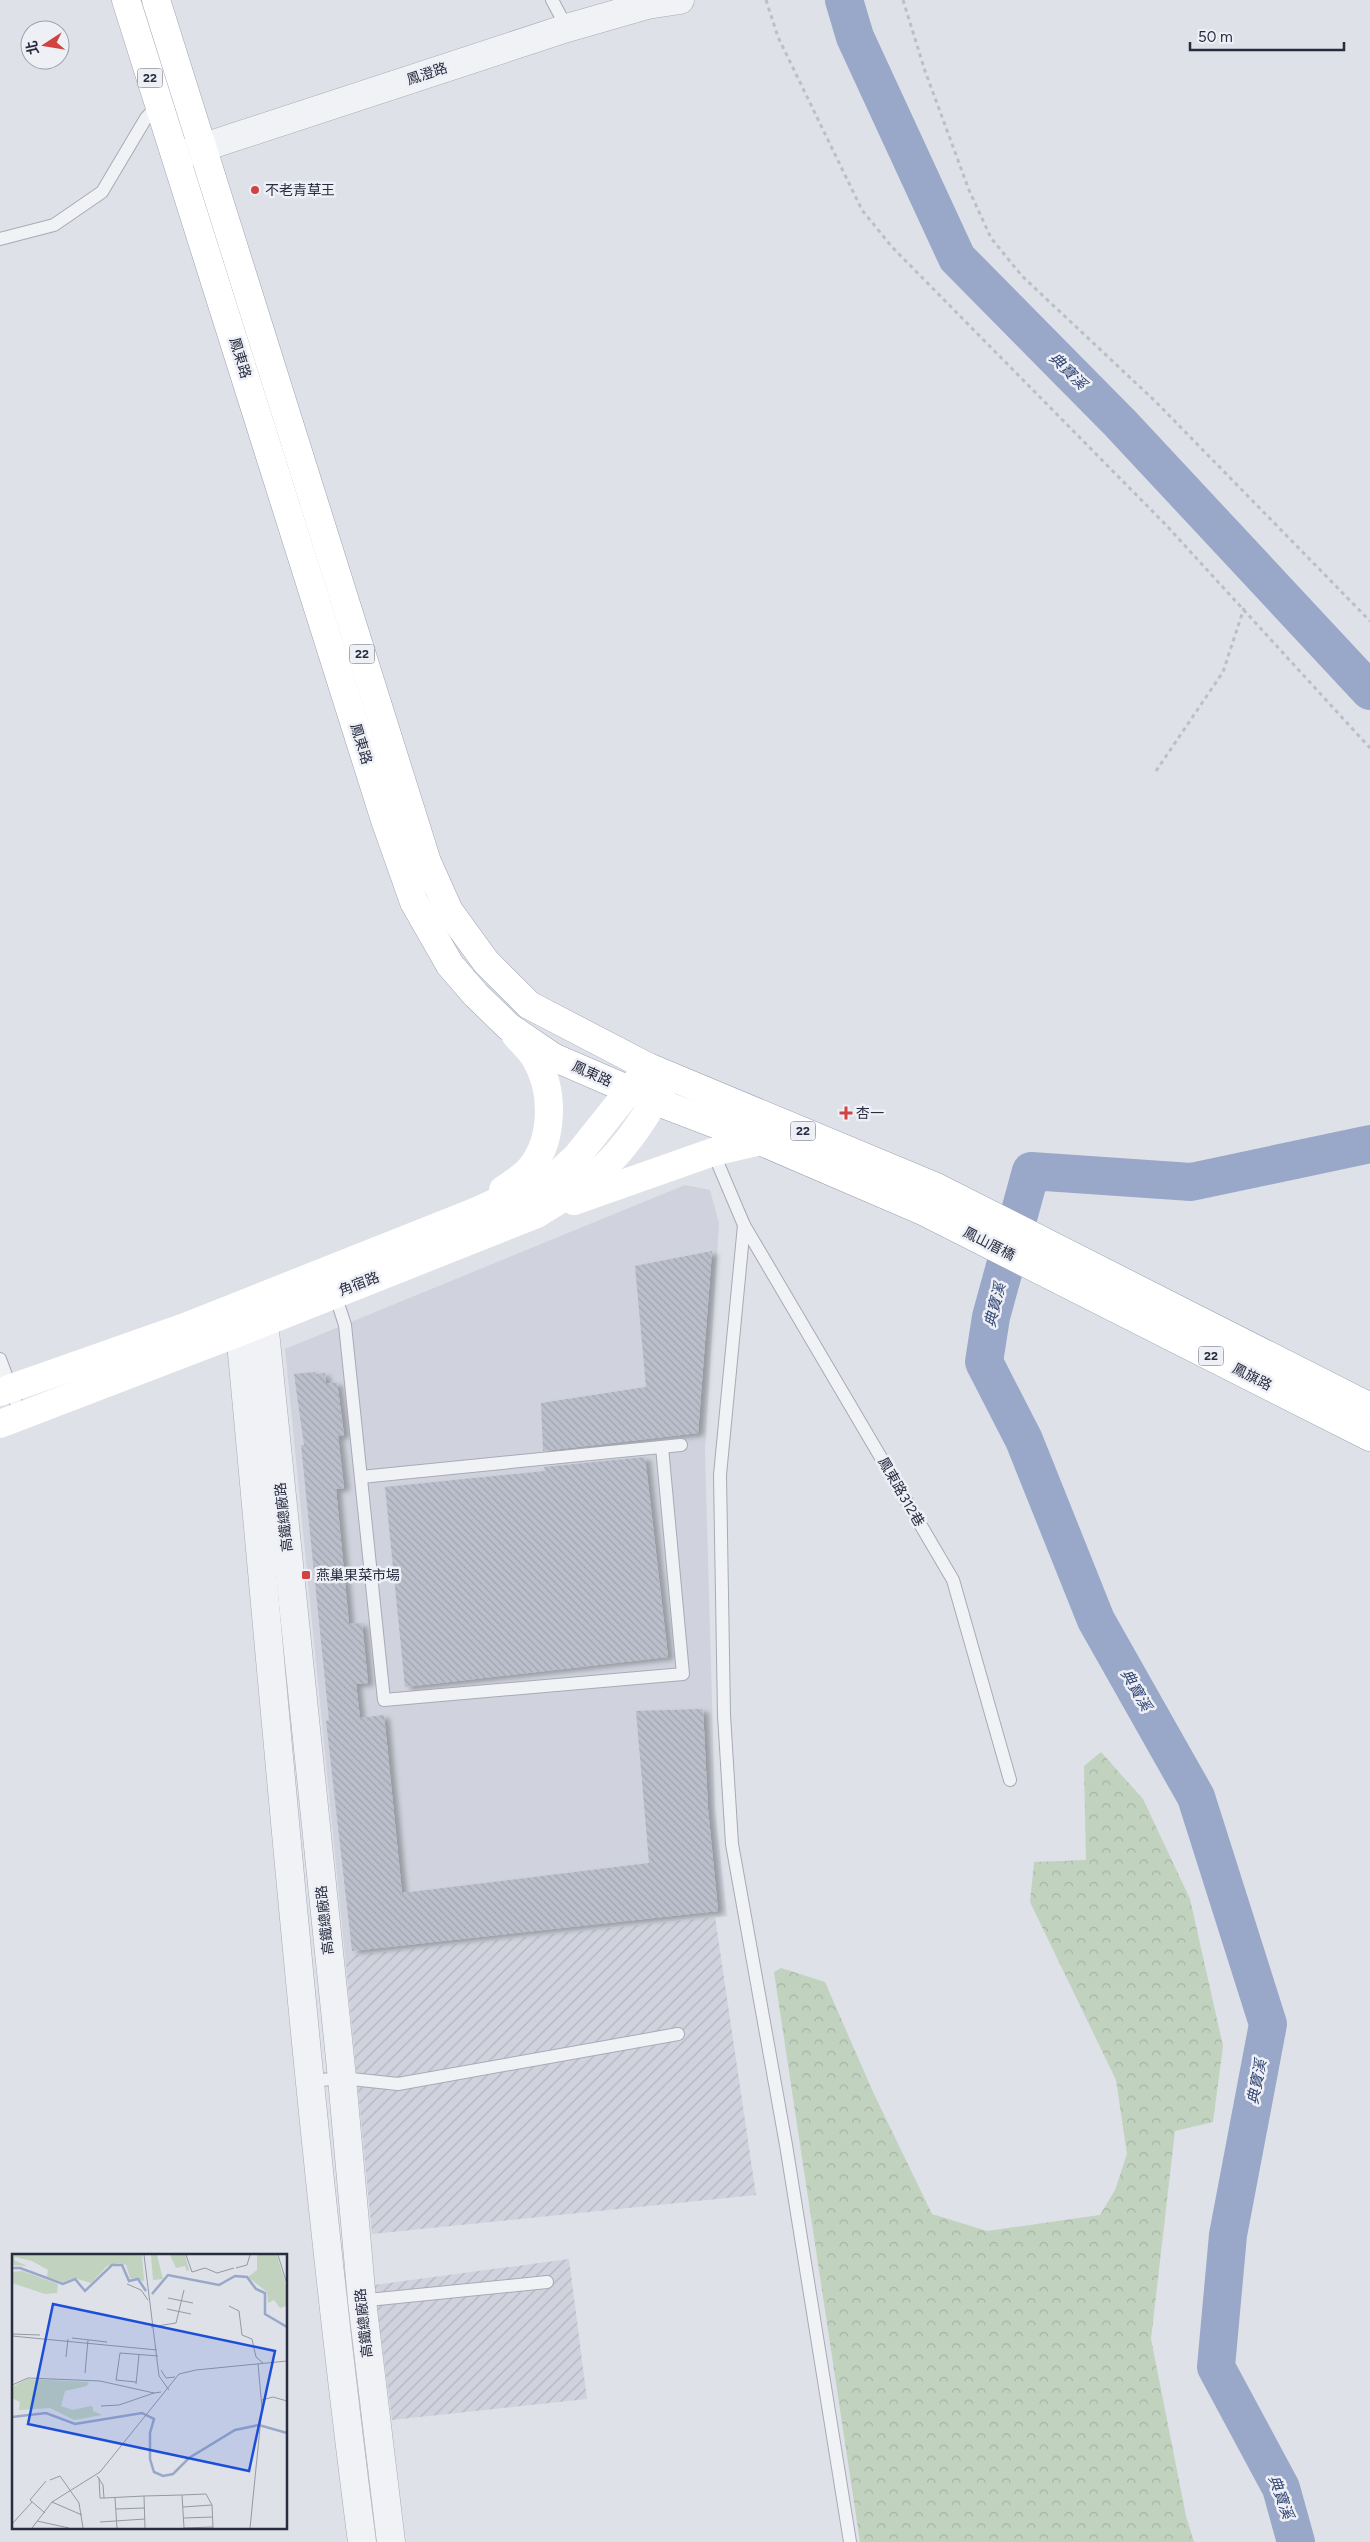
<svg xmlns="http://www.w3.org/2000/svg" width="1370" height="2542" viewBox="0 0 1370 2542" font-family="Figtree,'Noto Sans TC',sans-serif">
<style>
.built{fill:#d0d3dd}
.industrial{fill:url(#industrial-furrows)}
.forest{fill:url(#forest-crowns)}
.lines{fill:none;stroke-linecap:round;stroke-linejoin:round}
.river{stroke:#99a8c9;stroke-width:38}
.building{fill:url(#building-back-hatch);filter:url(#shadow)}
.service-casing{stroke:#a7abb5;stroke-width:14}
.tertiary-casing{stroke:#a7abb5;stroke-width:29}
.primary-casing{stroke:#9da3b4;stroke-width:29}
.path{stroke:#bcbfc6;stroke-width:3;stroke-dasharray:4 4;stroke-linecap:butt}
.service{stroke:#f1f2f6;stroke-width:12}
.tertiary{stroke:#f1f2f6;stroke-width:28}
.secondary{stroke:#fff;stroke-width:28}
.primary{stroke:#fff;stroke-width:28}
.poi-dot{fill:#d04341;stroke:#eef0f6;stroke-width:2}
.labels{text-anchor:middle;dominant-baseline:central;stroke-width:5;stroke-linejoin:round;paint-order:stroke}
.shield{fill:#eef0f6;stroke:#636776;stroke-width:1}
.shield-label{font-size:12px;font-weight:bold;fill:#272c3f}
.street-label{font-size:14px;fill:#272c3f;stroke:#eef0f6}
.poi-label{font-size:14px;fill:#272c3f;stroke:#eef0f6;text-anchor:start}
.water-label{font-size:15px;font-style:italic;fill:#314473;stroke:#eef0f6}
.inset-river{fill:none;stroke:#99a8c9;stroke-width:2.5}
.inset-road{fill:none;stroke:#9599a4;stroke-width:1}
.view{fill:#1d4ed8;fill-opacity:0.15;stroke:#1d4ed8;stroke-width:2.5}
.inset-edge{fill:none;stroke:#272c3f;stroke-width:2.5}
</style>
<defs>
<pattern id="industrial-furrows" width="10" height="10" patternUnits="userSpaceOnUse" patternTransform="scale(1.25)"><rect width="10" height="10" fill="#d0d3dd"/><path d="M-1 1l2-2M0 10L10 0M9 11l2-2" fill="none" stroke="#b3b5bf"/></pattern>
<pattern id="forest-crowns" width="20" height="18" patternUnits="userSpaceOnUse" patternTransform="scale(1.25)"><rect width="20" height="18" fill="#c1d2bf"/><path d="M2 6a3 3 0 1 1 6 0M12 15a3 3 0 1 1 6 0" fill="none" stroke="#a6b4a5"/></pattern>
<pattern id="building-back-hatch" width="6" height="6" patternUnits="userSpaceOnUse" patternTransform="scale(1.25)"><rect width="6" height="6" fill="#bbbfcb"/><path d="M-1 5l2 2M0 0l6 6M5-1l2 2" fill="none" stroke="#a1a4af"/></pattern>
<filter id="shadow"><feDropShadow dx="5.5" dy="3" stdDeviation="2.5" flood-color="#0004"/></filter>
</defs>
<rect width="100%" height="100%" fill="#dee1e8"/>
<polygon class="built" points="685,1185 710,1190 719,1223 705,1451 715,1809 727,1916 345,1956 285,1349"/>
<g class="industrial">
<polygon points="715,1917 756,2195 372,2234 345,1956"/>
<polygon points="569,2259 587,2399 392,2420 374,2285"/>
</g>
<polygon class="forest" points="1101,1752 1143,1799 1190,1899 1223,2046 1213,2122 1175,2131 1151,2339 1186,2516 1194,2542 860,2542 774,1972 781,1968 825,1982 873,2092 932,2214 987,2231 1100,2215 1115,2190 1127,2154 1116,2080 1030,1902 1034,1862 1086,1860 1084,1766"/>
<g class="lines">
<g class="river">
<polyline points="844,0 855,37 957,258 1120,423 1370,691"/>
<polyline points="1296,2542 1281,2488 1216,2367 1228,2235 1268,2024 1196,1797 1096,1620 1024,1440 984,1362 991,1317 1031,1171 1191,1182 1370,1144"/>
</g>
</g>
<g class="building">
<polygon points="712,1251 698,1433 543,1451 541,1403 646,1387 635,1266"/>
<polygon points="315,1372 316,1374 325,1373 326,1384 337,1382 344,1435 338,1436 344,1488 336,1489 349,1624 362,1623 368,1683 356,1684 360,1718 384,1715 402,1893 649,1863 636,1711 703,1709 708,1809 718,1911 352,1951 326,1721 329,1720 301,1445 304,1445 294,1374"/>
<polygon points="645,1457 668,1657 405,1687 385,1487 545,1471 544,1467"/>
</g>
<g class="lines">
<defs>
<g id="service">
<polyline points="552,0 567,28"/>
<polyline points="0,239 54,225 102,192 146,118 159,104"/>
<polyline points="713,1152 744,1225 720,1475 724,1715 732,1844 786,2145 850,2542"/>
<polyline points="744,1225 953,1580 1010,1780"/>
<polyline points="334,1291 345,1325 384,1700 683,1674 662,1447"/>
<polyline points="0,1359 21,1416"/>
<polyline points="361,1477 681,1445"/>
<polyline points="311,2081 342,2078 398,2084 678,2034"/>
<polyline points="358,2301 547,2282"/>
</g>
<g id="tertiary">
<polyline points="180,155 567,28 647,5 680,0"/>
<polyline points="257,1301 264,1322 342,2078 362,2301 391,2542"/>
<path d="M232,1309L240,1332C278,1735 310,2140 362,2542"/>
</g>
<g id="primary">
<polyline points="126,0 385,820 414,902 450,965 476,995 509,1027 553,1057 655,1101 760,1141 925,1212 1370,1437"/>
<polyline points="156,0 427,862 449,911 486,962 529,1005 648,1067 936,1187 1370,1407"/>
</g>
</defs>
<use href="#service" class="service-casing"/>
<use href="#tertiary" class="tertiary-casing"/>
<use href="#primary" class="primary-casing"/>
<g class="path">
<polyline points="766,0 778,37 862,210 892,247 1166,525 1370,748"/>
<polyline points="903,0 925,71 969,190 991,238 1022,276 1156,402 1370,621"/>
<polyline points="1156,771 1223,672 1244,608"/>
</g>
<use href="#service" class="service"/>
<use href="#tertiary" class="tertiary"/>
<g class="secondary">
<path d="M503,1190C510,1185 518,1180 525,1174C555,1145 555,1091 535,1058C530,1049 521,1042 515,1034"/>
<polyline points="574,1201 713,1152 760,1141"/>
<polyline points="0,1392 185,1327 472,1213 542,1182 561,1171 577,1156 648,1067"/>
<path d="M0,1424L240,1332L537,1214C559,1200 582,1187 601,1170C629,1145 651,1108 669,1076"/>
</g>
<use href="#primary" class="primary"/>
</g>
<g class="poi-dot">
<circle cx="255" cy="190" r="5"/>
<path d="M843.5 1105.5h5v5h5v5h-5v5h-5v-5h-5v-5h5z"/>
<rect x="301" y="1570" width="10" height="10" rx="2.5"/>
</g>
<g class="labels">
<g class="shield">
<rect x="137.5" y="68.5" width="25" height="19" rx="4"/>
<rect x="349.5" y="644.5" width="25" height="19" rx="4"/>
<rect x="790.5" y="1121.5" width="25" height="19" rx="4"/>
<rect x="1198.5" y="1346.5" width="25" height="19" rx="4"/>
</g>
<g class="shield-label">
<text x="150" y="78">22</text>
<text x="362" y="654">22</text>
<text x="803" y="1131">22</text>
<text x="1211" y="1356">22</text>
</g>
<g class="street-label">
<text transform="translate(427 74) rotate(-18)">鳳澄路</text>
<text transform="translate(240 358) rotate(73)">鳳東路</text>
<text transform="translate(361 744) rotate(73)">鳳東路</text>
<text transform="translate(592 1074) rotate(24)">鳳東路</text>
<text transform="translate(989 1244) rotate(27)">鳳山厝橋</text>
<text transform="translate(359 1284) rotate(-21)">角宿路</text>
<text transform="translate(1252 1377) rotate(27)">鳳旗路</text>
<text transform="translate(901 1492) rotate(60)">鳳東路312巷</text>
<text transform="translate(284 1517) rotate(-96)">高鐵總廠路</text>
<text transform="translate(325 1920) rotate(-96)">高鐵總廠路</text>
<text transform="translate(364 2323) rotate(-96)">高鐵總廠路</text>
</g>
<g class="poi-label">
<text x="265" y="190">不老青草王</text>
<text x="856" y="1113">杏一</text>
<text x="316" y="1575">燕巢果菜市場</text>
</g>
<g class="water-label">
<text transform="translate(1068 371) rotate(45)">典寶溪</text>
<text transform="translate(995 1305) rotate(-76)">典寶溪</text>
<text transform="translate(1136 1690) rotate(60)">典寶溪</text>
<text transform="translate(1257 2082) rotate(-79)">典寶溪</text>
<text transform="translate(1281 2497) rotate(70)">典寶溪</text>
</g>
</g>
<g transform="translate(12 2254)">
<rect width="275" height="275" fill="#dee1e8"/>
<path d="M139,1H145L151,25L141,26ZM158,1H173L177,16L175,17L173,12L164,14Z" fill="#c1d2bf"/>
<path d="M0,1H130L132,27L118,24L114,11L107,9L95,12L79,29L62,24L51,28L35,23L36,16L20,7L3,3L2,6L15,12L0,11ZM245,1H265L275,35V52L268,54L262,46L256,49L255,38L236,23L245,16ZM10,17L46,30L45,39L33,40L0,29V18ZM15,125L77,128L75,132L53,137L49,152L61,156L78,152L81,153V157L90,161L62,166L38,154L7,156L8,148L0,144V133Z" fill="#c1d2bf"/>
<path class="inset-river" d="M0,14H8L51,30L63,25L73,37L100,11H110L117,27L126,25L134,37M140,40L156,21L207,31L223,22L235,23L244,35L253,39V60L275,73M0,163L34,159L63,170L130,159L142,165L138,179V205L142,218L151,222L161,220L177,204L223,176L247,171L275,179"/>
<path class="inset-road" d="M132,1L147,122L157,136M174,1L180,18L193,14L205,19L222,14M266,1L275,30M224,14L235,11L238,1M115,30L129,36L136,46M156,44L181,49M217,52L227,57L230,81L240,85L244,103L251,109M155,55L179,60M139,73L164,69L172,36M0,80L28,81M0,82L145,96M60,84L95,88M54,103L56,85M149,116L154,124L163,123M73,119L76,86M124,128L104,126L108,99L146,102M124,130L127,101M0,131L16,124L88,127L142,139L149,138M250,146L261,143L275,147M89,152L107,151L142,139M85,222L91,231L92,244L132,242M87,224L88,244H92M38,226L48,222L67,249L71,274M170,241L194,240L200,251L201,274M103,244L105,274M40,248L70,261M171,253L200,251M104,255L132,254M33,259L18,246L34,227M171,264L201,263M25,267L57,274M88,268L133,265M0,270L20,248M20,274L40,248L88,218L167,120L184,116L275,107M133,274L132,242L170,241L172,274M172,274L201,273M238,274L250,154L246,110"/>
<path class="view" d="M41,50L263,97L237,217L16,170Z"/>
<rect width="275" height="275" class="inset-edge"/>
</g>
<g transform="translate(45 45) rotate(258)"><circle r="24" fill="#eef0f6" stroke="#9ea2ad"/>
<path d="M0-4L9 19L0 12L-9 19Z" fill="#d04341"/>
<text y="-8" font-size="14" font-weight="bold" text-anchor="middle" fill="#272c3f">北</text>
</g>
<path d="M1190 42v8h154v-8" fill="none" stroke="#272c3f" stroke-width="2.5"/>
<text x="1198" y="42" font-size="15" fill="#272c3f" stroke="#eef0f6" stroke-width="4" paint-order="stroke">50 m</text>
</svg>
